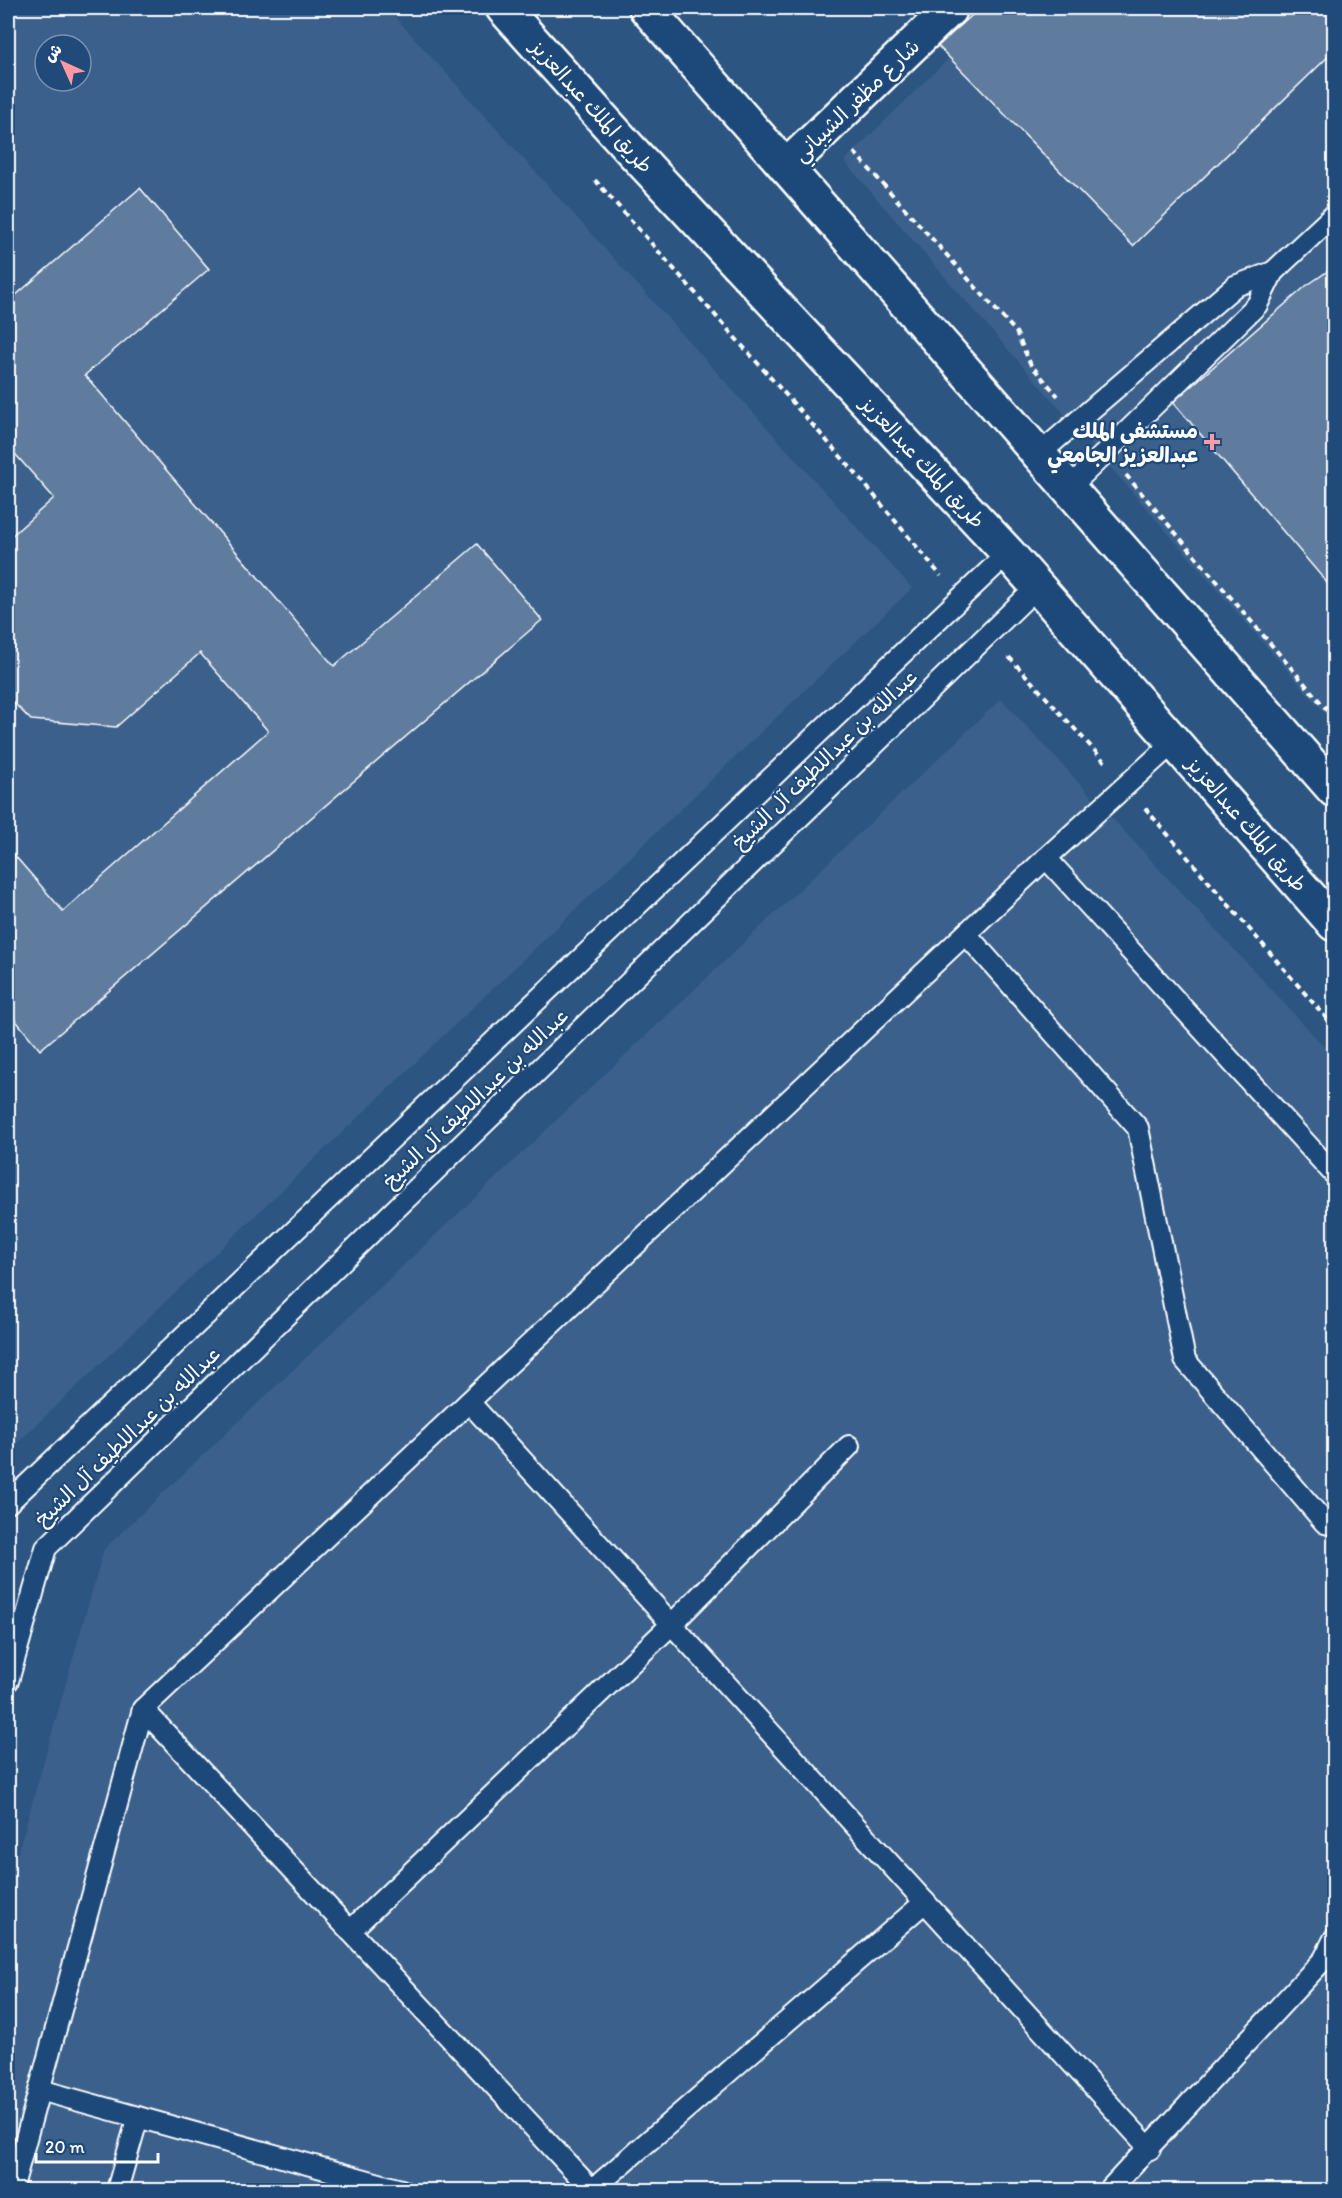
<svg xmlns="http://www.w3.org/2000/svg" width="1342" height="2198" viewBox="0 0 1342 2198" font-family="Itim,'Playpen Sans Arabic',sans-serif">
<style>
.built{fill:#3b618b;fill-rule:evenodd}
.building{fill:#5e7c9f;stroke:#fff;stroke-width:1.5}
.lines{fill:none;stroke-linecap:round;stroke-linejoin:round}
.service-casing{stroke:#fff;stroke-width:24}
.minor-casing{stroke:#fff;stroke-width:38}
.secondary-casing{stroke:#fff;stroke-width:38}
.path{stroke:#fff;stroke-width:4;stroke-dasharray:6 4.5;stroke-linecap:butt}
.service{stroke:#1f4a7a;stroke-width:20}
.minor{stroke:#1f4a7a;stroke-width:33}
.secondary{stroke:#1f4a7a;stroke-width:33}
.poi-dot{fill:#ff9aa2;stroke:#1f4a7a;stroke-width:2}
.labels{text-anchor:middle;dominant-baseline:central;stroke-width:4.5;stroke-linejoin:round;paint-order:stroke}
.street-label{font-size:21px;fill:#fff;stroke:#1f4a7a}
.poi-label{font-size:21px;font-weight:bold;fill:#fff;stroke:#1f4a7a;text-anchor:end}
</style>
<rect width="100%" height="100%" fill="#2c5582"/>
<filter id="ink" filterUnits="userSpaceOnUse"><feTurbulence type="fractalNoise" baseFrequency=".0167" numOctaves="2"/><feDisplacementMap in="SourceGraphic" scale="12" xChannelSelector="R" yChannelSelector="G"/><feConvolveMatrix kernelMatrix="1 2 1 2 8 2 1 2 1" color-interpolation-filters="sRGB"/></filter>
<g filter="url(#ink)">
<g class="built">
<path d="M8,8H387L912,588L8,1452ZM45,45H81V81H45Z"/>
<polygon points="1000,8 1334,8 1334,724 844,161"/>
<polygon points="1001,699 1334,1057 1334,2190 8,2190 8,1888 104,1549"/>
</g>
<g class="building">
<polygon points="980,8 1334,8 1334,51 1133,246 938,46"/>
<polygon points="140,188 209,269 85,375 334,666 477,544 542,620 40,1050 8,1011 8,848 63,911 268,731 200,653 116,727 31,720 8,697 8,539 54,498 8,446 8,302"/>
<polygon points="1334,267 1334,591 1173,402 1306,286"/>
</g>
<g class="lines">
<defs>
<g id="service">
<polyline points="1038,455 1235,286 1273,272"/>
<polyline points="1068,489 1257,305 1273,272 1334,215"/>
<polyline points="1046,858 1334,1174"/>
<polyline points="966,934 1138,1128 1185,1360 1325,1523 1334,1525"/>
<polyline points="469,1402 1150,2149"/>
<polyline points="8,1503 1008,553"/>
<polyline points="8,1681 46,1548 1038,586"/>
<polyline points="143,1709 592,2190"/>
<polyline points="350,1931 672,1624 849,1446"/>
<polyline points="40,2090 401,2190"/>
<polyline points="12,2190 143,1709 1046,858 1175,741"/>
<polyline points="117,2190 138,2117"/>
<polyline points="592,2190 925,1902"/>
<polyline points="1109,2190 1324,1959 1334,1939"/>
</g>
<polyline id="minor" points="786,167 951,8"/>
<g id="secondary">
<polyline points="503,8 630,149 1008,553 1334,924"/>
<polyline points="646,8 1334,790"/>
</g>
</defs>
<use href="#service" class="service-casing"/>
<use href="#minor" class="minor-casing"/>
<use href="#secondary" class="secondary-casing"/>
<g class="path">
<polyline points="854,152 1016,332 1031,365 1058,396"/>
<polyline points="595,180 858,476 941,576"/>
<polyline points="1126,475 1334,718"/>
<polyline points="1009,657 1105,762"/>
<polyline points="1145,808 1334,1027"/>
</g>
<use href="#service" class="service"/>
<use href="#minor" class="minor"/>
<use href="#secondary" class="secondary"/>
</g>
</g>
<path class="poi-dot" d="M1209 433h6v6h6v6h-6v6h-6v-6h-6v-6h6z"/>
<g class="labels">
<g class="street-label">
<text transform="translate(856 100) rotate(-44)">شارع مظفر الشيباني</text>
<text transform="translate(592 106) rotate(48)">طريق الملك عبدالعزيز</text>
<text transform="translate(923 462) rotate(47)">طريق الملك عبدالعزيز</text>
<text transform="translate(824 759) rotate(-44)">عبدالله بن عبداللطيف آل الشيخ</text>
<text transform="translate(1247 824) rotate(49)">طريق الملك عبدالعزيز</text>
<text transform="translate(475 1098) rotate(-44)">عبدالله بن عبداللطيف آل الشيخ</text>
<text transform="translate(127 1436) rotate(-44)">عبدالله بن عبداللطيف آل الشيخ</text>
</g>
<g class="poi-label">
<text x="1198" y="430">مستشفى الملك<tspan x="1198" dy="24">عبدالعزيز الجامعي</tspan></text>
</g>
</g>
<rect width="1342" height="2198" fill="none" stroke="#1f4a7a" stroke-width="30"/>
<rect x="15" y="15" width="1312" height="2168" fill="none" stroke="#fff" stroke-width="2" filter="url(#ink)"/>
<g transform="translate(63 63) rotate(315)"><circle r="28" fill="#1f4a7a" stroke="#7992af" stroke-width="1.5"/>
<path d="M0-4.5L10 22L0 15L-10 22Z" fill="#ff9aa2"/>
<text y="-9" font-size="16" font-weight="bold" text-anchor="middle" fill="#ffffff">ش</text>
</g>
<path d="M36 2153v9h122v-9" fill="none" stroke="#ffffff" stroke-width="3"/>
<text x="45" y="2153" font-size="18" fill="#ffffff" stroke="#1f4a7a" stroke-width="4.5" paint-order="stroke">20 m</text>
</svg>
